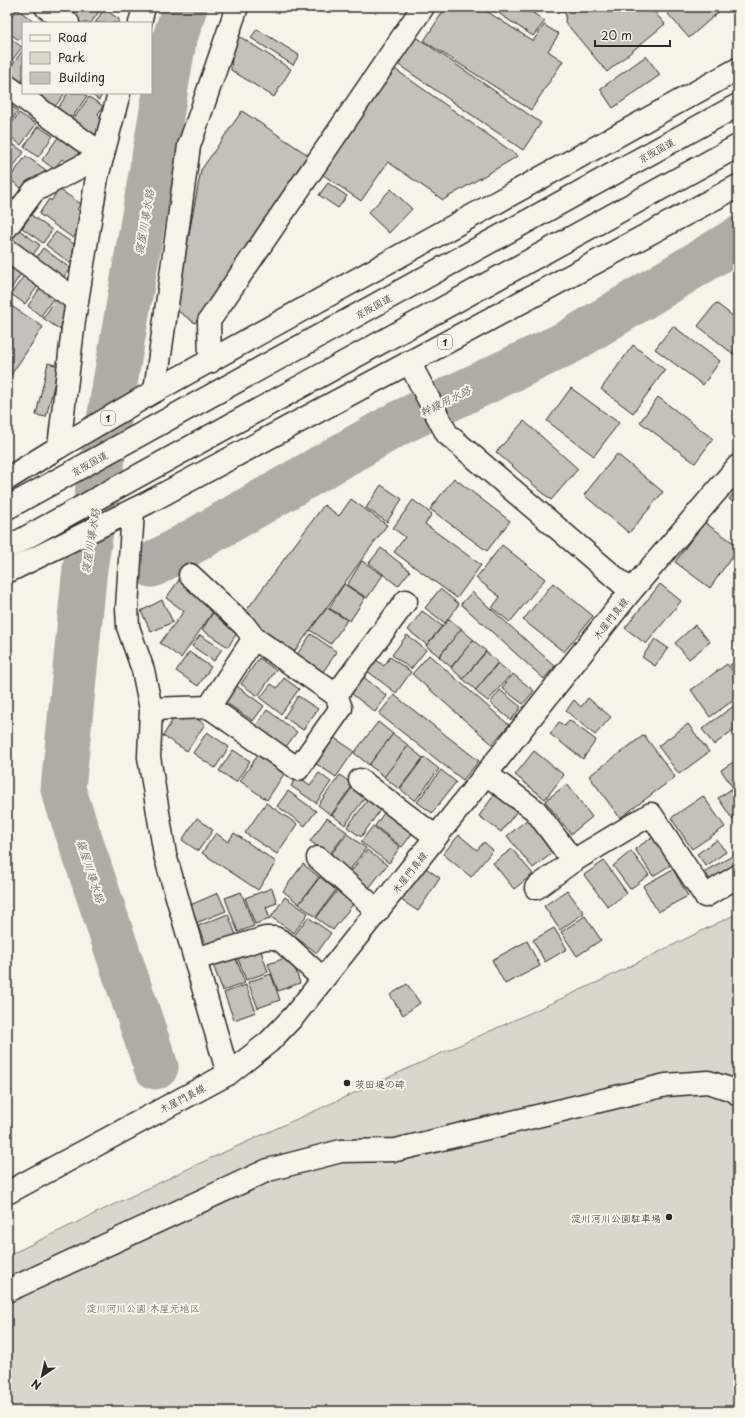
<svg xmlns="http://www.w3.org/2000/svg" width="745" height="1418" viewBox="0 0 745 1418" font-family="'Playpen Sans','Klee One',sans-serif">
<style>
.green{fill:#dad6cc;stroke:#82807c}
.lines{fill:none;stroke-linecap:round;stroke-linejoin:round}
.river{stroke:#afaca4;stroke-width:45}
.building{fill:#c4c1b9;stroke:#2b2b2b}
.minor-casing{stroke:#2b2b2b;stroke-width:25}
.major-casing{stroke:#2b2b2b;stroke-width:25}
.highway-casing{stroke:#2b2b2b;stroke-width:25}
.minor{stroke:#f7f3e8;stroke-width:22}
.major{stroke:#f7f3e8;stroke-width:22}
.highway{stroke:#f7f3e8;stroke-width:22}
.poi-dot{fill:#2b2b2b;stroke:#f7f3e8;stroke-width:1.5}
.labels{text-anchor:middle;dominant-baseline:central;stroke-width:4;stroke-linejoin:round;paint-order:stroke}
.shield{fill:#f7f3e8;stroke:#686764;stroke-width:1}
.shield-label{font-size:9px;font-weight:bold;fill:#2b2b2b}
.street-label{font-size:10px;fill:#2b2b2b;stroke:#f7f3e8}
.poi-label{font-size:10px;fill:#2b2b2b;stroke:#f7f3e8;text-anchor:start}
.park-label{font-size:10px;fill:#575653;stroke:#f7f3e8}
.water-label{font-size:11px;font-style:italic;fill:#53524f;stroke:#f7f3e8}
</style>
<rect width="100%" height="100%" fill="#f7f3e8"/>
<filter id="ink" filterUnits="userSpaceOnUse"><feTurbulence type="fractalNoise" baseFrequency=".025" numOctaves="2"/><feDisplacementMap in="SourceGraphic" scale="8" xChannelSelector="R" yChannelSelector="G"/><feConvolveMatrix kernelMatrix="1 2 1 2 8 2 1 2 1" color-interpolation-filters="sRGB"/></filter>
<g filter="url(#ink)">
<polygon class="green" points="738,913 738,1411 7,1411 7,1256 196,1165 600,981"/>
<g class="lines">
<g class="river">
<polyline points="152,565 397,424 569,342 738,239"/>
<polyline points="156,1067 63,789 85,568 115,383 174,41 185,7"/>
</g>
</g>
<g class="building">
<polygon points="7,7 14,7 7,16"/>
<polygon points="59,7 73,7 69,13"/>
<polygon points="78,7 102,7 91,23 80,23 71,16"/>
<polygon points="446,7 480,7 533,41 544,25 559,34 548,51 563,61 531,110 424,41"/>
<polygon points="489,7 528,7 533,13 545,21 533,36"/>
<polygon points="529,7 546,7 533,13"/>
<polygon points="561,7 650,7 665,24 607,72 565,22 566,14 559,11"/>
<polygon points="662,7 722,7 723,8 689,38"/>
<polygon points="17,9 33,21 32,23 23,23 23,35 19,40 7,32 7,22"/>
<polygon points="104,9 119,19 119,23 95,23"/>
<polygon points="257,29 299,55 293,65 251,38"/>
<polygon points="234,33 291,69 274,97 231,70"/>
<polygon points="412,34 541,123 523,150 393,61"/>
<polygon points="8,37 22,47 7,67 7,38"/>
<polygon points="23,50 23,79 20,84 7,75 7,72"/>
<polygon points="646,56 660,75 613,108 600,89"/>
<polygon points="392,67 518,156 443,200 388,162 361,201 319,172"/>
<polygon points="43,93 65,93 53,109 39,99"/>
<polygon points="68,93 83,93 87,96 71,119 57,109"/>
<polygon points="89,93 103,93 99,100"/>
<polygon points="89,97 103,106 98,114 102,118 101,126 94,137 72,121"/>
<polygon points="7,103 18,111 7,127"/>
<polygon points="242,111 308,155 195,323 175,309 201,170"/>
<polygon points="19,113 36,124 21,145 7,134 7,130"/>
<polygon points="38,126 53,136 38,157 24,147"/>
<polygon points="59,136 80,151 70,165 62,159 54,169 42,160"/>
<polygon points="7,140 24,152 7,175"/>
<polygon points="26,156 46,170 37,183 32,179 24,190 9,179"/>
<polygon points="328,183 347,196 338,208 319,195"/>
<polygon points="59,189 81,204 77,209 82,213 84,223 73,238 39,214 49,199 51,201"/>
<polygon points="391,189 412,209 389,233 368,213"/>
<polygon points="31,215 52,230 43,243 22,228"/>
<polygon points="19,230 40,245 31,258 9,244"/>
<polygon points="56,232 80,248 70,263 46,245"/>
<polygon points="43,248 70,268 61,281 34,261"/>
<polygon points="9,261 23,271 8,293 7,292 7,264"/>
<polygon points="26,273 40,283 25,304 11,294"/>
<polygon points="42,285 56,295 41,316 28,306"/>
<polygon points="58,297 70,305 65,333 43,318"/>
<polygon points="7,303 43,327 7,381"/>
<polygon points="716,303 738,320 738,358 698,326"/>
<polygon points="673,326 720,361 703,385 655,349"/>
<polygon points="633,345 665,370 633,413 601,389"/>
<polygon points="48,363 59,366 46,417 36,415"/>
<polygon points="571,388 619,423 594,456 547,421"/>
<polygon points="658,397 713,439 695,463 640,422"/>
<polygon points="524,421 578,469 551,500 496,452"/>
<polygon points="617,454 663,492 629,533 584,495"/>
<polygon points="454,478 510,521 487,551 430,509"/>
<polygon points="381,485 402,499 387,522 366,508"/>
<polygon points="738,488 738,506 729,499"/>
<polygon points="351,499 387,525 294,652 243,615 324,505 339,516"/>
<polygon points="413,500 432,514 425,524 481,565 457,598 394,552 405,537 393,528"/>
<polygon points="704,522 738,546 738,548 710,588 675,562"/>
<polygon points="502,545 545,579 510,622 492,608 500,597 476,578"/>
<polygon points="381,548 410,571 398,586 369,563"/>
<polygon points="362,561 383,575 367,598 347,585"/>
<polygon points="179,580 217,606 181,658 160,643 184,611 166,598"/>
<polygon points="553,583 593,616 564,652 523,620"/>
<polygon points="344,584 365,598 350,621 329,608"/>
<polygon points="660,584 681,601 646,644 625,628"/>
<polygon points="440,589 459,604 445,623 425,608"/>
<polygon points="472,592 555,666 544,679 461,604"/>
<polygon points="162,600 173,622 151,632 141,611"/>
<polygon points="216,608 242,625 228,647 202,630"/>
<polygon points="327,608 347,620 331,644 310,630"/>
<polygon points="422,611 442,626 427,645 408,630"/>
<polygon points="449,619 462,629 439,656 426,646"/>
<polygon points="695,625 710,642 689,659 675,643"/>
<polygon points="461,629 474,640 451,667 439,657"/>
<polygon points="311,634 337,652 322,673 296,656"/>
<polygon points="200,635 222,649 214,661 192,646"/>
<polygon points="407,635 426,650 411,669 392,655"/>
<polygon points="655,639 668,648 655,666 642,657"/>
<polygon points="473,640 486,651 463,679 451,668"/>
<polygon points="189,652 211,667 198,686 176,671"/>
<polygon points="486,652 498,662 476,690 463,679"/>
<polygon points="429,655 509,725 492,744 412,674"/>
<polygon points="390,657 411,672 396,693 366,670 374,658 384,666"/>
<polygon points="259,658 276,670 258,696 241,684"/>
<polygon points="738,659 738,675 730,665"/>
<polygon points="498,663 511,674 488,701 475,691"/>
<polygon points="727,664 738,678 738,697 710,717 691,690"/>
<polygon points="513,674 534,691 523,704 502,688"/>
<polygon points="361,675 387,696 375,712 348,691"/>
<polygon points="284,678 299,689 281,714 260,698 271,684 277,688"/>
<polygon points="234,684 264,706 253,721 222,700"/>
<polygon points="500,690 521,707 511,720 490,703"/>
<polygon points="394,695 479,761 463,780 379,714"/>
<polygon points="298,696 318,709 303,730 284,717"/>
<polygon points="588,698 611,717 595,735 566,711 574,700 581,707"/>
<polygon points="738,703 738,726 714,745 702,729"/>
<polygon points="267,710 297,732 285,748 255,727"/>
<polygon points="190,715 205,724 187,751 163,736 175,716"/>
<polygon points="569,720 596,740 583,759 550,734 559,722 565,726"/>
<polygon points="378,722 393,734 369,765 354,753"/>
<polygon points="688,724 709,752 679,774 658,746"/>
<polygon points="207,732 229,747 215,768 193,753"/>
<polygon points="393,734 408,745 385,777 369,765"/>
<polygon points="330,735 354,751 336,777 312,761"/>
<polygon points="644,735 675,777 620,818 589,776"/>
<polygon points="408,746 423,758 399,789 384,777"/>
<polygon points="233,750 250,761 236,782 219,771"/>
<polygon points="534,751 564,775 545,799 515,775"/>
<polygon points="258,755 284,774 267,800 240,781"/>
<polygon points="424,757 439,769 415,801 400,789"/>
<polygon points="738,759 738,817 733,820 718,798 733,788 721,770"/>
<polygon points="441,770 456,782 432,813 417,802"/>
<polygon points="319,773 331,782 316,803 291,786 297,776 310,785"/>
<polygon points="340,775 353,785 331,815 318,805"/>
<polygon points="567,784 592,817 571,834 545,801"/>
<polygon points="354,785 367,795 345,825 332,815"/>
<polygon points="288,791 316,811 305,826 277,806"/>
<polygon points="494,795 517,811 501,832 479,816"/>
<polygon points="703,796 725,827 692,849 671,818"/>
<polygon points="370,797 383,806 361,837 347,827"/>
<polygon points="266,803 297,824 277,854 245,833"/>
<polygon points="386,810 414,831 402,847 375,826"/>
<polygon points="197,818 213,830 198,851 182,840"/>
<polygon points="327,818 347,832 329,855 310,841"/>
<polygon points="528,819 555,851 533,868 507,836"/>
<polygon points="738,821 738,830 734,823"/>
<polygon points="373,826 400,847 389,863 361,842"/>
<polygon points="216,833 228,842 234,833 276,862 258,890 202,853"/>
<polygon points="347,834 366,848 349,871 329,857"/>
<polygon points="459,835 477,850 484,842 493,850 471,877 443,854"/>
<polygon points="654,836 672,864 653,876 635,849"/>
<polygon points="717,840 726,852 706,866 697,854"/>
<polygon points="512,849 533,874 514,889 493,863"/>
<polygon points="367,850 387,865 369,888 350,873"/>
<polygon points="631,851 649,875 630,889 613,866"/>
<polygon points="738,853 738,869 712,884 705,871"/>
<polygon points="604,861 627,893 608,907 584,875"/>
<polygon points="303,864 319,877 299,904 283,891"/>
<polygon points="420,864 440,878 418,911 398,898"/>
<polygon points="673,869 688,896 658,912 643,886"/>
<polygon points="320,877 336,890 316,917 299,904"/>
<polygon points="272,888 277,903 266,907 270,919 255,924 245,898"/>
<polygon points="567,890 584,913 560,930 544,906"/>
<polygon points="337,891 354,903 333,930 316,918"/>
<polygon points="241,892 254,926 238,932 225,898"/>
<polygon points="218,893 226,911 196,923 188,906"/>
<polygon points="285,897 308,913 294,933 271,917"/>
<polygon points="228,914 236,935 206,947 198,926"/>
<polygon points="585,916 601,940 577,956 561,932"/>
<polygon points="308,917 331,933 317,953 294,936"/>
<polygon points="554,928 567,949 545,962 533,940"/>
<polygon points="527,941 540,966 505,984 492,960"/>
<polygon points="259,945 268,972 246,980 236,953"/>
<polygon points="235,956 245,983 223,991 213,965"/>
<polygon points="291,956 300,983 278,991 268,964"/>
<polygon points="271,974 280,1000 258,1008 248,982"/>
<polygon points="407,984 420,1003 403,1015 390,995"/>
<polygon points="246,985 256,1012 234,1020 224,993"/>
</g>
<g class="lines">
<defs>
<g id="minor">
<polyline points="46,7 68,23"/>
<polyline points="140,23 144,7"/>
<polyline points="7,86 103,155 34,191 7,227"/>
<polyline points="7,250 77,301"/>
<polyline points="210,362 209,321 423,7"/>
<polyline points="409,362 447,434 631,591"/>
<polyline points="155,391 189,146 237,7"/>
<polyline points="59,447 74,320 97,177 119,93"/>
<polyline points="133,510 127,608 128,627 143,670 151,709 149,757 165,855 228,1074"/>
<polyline points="190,575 244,625 254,638"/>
<polyline points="336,695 406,601"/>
<polyline points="151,709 209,707 254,638 336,695 341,708 298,769 209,707"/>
<polyline points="486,774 536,811 573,861 651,814 705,896 738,876"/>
<polyline points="360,780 436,837"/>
<polyline points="318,858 378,911"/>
<polyline points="536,888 573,861"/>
<polyline points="195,959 265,938 275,938 283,942 323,979"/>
<polyline points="7,1291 268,1170 341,1151 396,1150 666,1085 708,1082 736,1091 738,1094"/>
</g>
<polyline id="major" points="7,1193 228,1074 269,1042 294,1016 631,591 738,466"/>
<g id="highway">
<polyline points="7,479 59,447 155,391 738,69"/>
<polyline points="7,508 738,105"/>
<polyline points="7,548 738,146"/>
<polyline points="7,572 147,503 738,186"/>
</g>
</defs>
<use href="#minor" class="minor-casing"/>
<use href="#major" class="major-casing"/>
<use href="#highway" class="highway-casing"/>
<use href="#minor" class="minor"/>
<use href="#major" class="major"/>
<use href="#highway" class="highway"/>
</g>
</g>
<g class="poi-dot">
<circle cx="347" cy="1083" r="4"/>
<circle cx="669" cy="1217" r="4"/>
</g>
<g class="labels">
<g class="shield">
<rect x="438" y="335" width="14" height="14" rx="3"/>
<rect x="101" y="411" width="14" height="14" rx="3"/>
</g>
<g class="shield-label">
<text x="445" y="342">1</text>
<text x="108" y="418">1</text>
</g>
<g class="street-label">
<text transform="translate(656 150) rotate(-29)">京阪国道</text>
<text transform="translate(373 306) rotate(-29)">京阪国道</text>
<text transform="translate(89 463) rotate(-29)">京阪国道</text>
<text transform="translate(610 618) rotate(-52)">木屋門真線</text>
<text transform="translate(409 872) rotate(-52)">木屋門真線</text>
<text transform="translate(182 1098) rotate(-28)">木屋門真線</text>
</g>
<g class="poi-label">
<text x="355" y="1083">茨田堤の碑</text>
<text x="661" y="1217" text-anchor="end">淀川河川公園駐車場</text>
</g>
<g class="park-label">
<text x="143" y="1307">淀川河川公園 木屋元地区</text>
</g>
<g class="water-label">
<text transform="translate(144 222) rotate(-80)">寝屋川導水路</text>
<text transform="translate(445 401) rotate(-26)">幹線用水路</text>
<text transform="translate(90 541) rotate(-81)">寝屋川導水路</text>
<text transform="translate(91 871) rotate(72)">寝屋川導水路</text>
</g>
</g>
<rect width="745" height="1418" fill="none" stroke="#f7f3e8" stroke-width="24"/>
<rect x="12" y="12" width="721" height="1394" fill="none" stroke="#2b2b2b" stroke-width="1.5" filter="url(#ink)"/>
<rect x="22" y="22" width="130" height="72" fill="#f7f3e8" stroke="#a5a39c"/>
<rect x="30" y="35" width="20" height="6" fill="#f7f3e8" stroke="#a5a39c"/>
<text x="58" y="42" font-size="12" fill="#2b2b2b">Road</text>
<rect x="30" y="52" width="20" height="12" fill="#dad6cc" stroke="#a5a39c"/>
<text x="58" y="62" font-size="12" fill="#2b2b2b">Park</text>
<rect x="30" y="72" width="20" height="12" fill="#c4c1b9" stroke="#a5a39c"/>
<text x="58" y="82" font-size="12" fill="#2b2b2b">Building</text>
<g transform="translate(42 1376) rotate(214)" stroke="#f7f3e8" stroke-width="3" paint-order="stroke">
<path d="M0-3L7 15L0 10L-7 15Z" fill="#2b2b2b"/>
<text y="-6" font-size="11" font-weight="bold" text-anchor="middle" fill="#2b2b2b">N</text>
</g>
<path d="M595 40v6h75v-6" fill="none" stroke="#2b2b2b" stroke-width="2"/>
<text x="601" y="40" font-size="12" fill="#2b2b2b" stroke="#f7f3e8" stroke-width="3" paint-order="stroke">20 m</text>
</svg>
